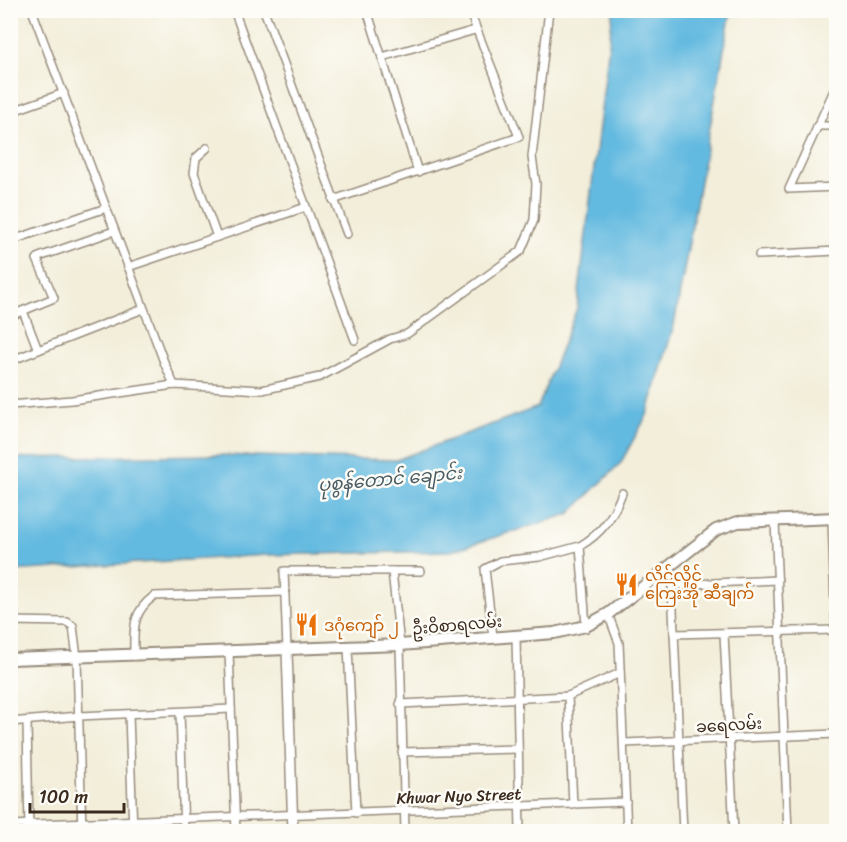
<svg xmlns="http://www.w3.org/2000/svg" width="847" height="842" viewBox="0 0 847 842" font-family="Sriracha,'Noto Sans Myanmar',sans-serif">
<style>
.water{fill:#63bae0;stroke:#4f727f;stroke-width:1.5}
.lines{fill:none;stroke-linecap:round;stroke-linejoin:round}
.minor-casing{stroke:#978c7c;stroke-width:10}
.tertiary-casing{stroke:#978c7c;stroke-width:12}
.secondary-casing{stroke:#978c7c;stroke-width:14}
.minor{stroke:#fff;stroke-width:7}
.tertiary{stroke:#fff;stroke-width:9}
.secondary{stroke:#fff;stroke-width:10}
.labels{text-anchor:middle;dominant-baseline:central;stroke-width:5;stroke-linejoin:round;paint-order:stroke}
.food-label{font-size:16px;fill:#c56008;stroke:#fdfcf7;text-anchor:start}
.street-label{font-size:16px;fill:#3b2a1e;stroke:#fdfcf7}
.water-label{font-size:18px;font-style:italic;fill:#495c62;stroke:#fdfcf7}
</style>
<rect width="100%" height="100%" fill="#fdfcf7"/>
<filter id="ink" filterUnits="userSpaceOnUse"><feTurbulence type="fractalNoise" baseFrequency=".0167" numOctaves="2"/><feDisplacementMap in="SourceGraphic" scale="12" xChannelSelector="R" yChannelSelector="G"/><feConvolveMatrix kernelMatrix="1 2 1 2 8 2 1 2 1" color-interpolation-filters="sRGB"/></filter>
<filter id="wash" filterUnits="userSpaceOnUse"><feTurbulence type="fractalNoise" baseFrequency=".008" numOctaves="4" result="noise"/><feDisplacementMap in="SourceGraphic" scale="24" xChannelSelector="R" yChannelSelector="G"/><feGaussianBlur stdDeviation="1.35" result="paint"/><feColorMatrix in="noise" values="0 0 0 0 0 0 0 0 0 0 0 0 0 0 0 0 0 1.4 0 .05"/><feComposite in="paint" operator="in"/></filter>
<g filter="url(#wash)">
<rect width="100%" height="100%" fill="#f3eeda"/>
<polygon class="water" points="613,11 731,11 674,325 647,415 620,464 569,514 451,551 267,555 11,571 11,458 216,455 396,460 538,407 577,308"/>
</g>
<g filter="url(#ink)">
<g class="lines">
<defs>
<g id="minor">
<polyline points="32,10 164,362 174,385"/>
<polyline points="234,10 355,340"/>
<polyline points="264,10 347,234"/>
<polyline points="367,10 418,172"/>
<polyline points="382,57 475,30"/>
<polyline points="836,86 789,189 836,187"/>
<polyline points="10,112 64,93"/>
<polyline points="817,126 836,126"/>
<polyline points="207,148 196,158 194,173 217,237"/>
<polyline points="333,200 519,137 469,10"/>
<polyline points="10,241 106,208"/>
<polyline points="759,255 836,251"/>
<polyline points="128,267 306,207"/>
<polyline points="23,311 38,350"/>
<polyline points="10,316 54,298 37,259 39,257 114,231"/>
<polyline points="10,361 143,309"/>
<polyline points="10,405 72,400 174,385 262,390 320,377 390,339 407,334 521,251 534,220 536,184 532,157 549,10"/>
<polyline points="832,519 836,636"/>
<polyline points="775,521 788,832"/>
<path d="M580,546C602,533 613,517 622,493"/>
<polyline points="671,565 683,832"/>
<polyline points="392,571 400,645 405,832"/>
<polyline points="672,585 778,580"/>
<polyline points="608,614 619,643 627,832"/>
<polyline points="10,621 67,622 73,626 77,658 82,832"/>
<polyline points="674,634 836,630"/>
<polyline points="724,634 734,832"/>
<polyline points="516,636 520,832"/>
<polyline points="493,637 485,569 500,561 539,557 580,546 586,626"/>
<polyline points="348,647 356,813"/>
<polyline points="287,650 284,571 421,571"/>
<polyline points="229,652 236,832"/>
<path d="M134,656C134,630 131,613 154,596L285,592"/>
<polyline points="568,696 573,805"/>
<polyline points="400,704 568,696 620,673"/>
<polyline points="180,712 184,832"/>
<polyline points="129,714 133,832"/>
<polyline points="27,721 29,832"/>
<polyline points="10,722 79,716 231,709"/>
<polyline points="624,743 836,734"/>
<polyline points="402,752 518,749"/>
<polyline points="10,825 626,802"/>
</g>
<polyline id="tertiary" points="287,650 293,832"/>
<polyline id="secondary" points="10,659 400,645 554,633 586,626 608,614 716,530 738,522 836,518"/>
</defs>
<use href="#minor" class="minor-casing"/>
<use href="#tertiary" class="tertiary-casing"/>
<use href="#secondary" class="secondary-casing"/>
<use href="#minor" class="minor"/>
<use href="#tertiary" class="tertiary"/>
<use href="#secondary" class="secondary"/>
</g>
</g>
<defs>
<symbol id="restaurant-bare" viewBox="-9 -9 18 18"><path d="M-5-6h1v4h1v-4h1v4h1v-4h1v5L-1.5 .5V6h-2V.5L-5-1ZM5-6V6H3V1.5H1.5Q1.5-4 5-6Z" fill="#e8710a" stroke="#fdfcf7" stroke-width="2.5" paint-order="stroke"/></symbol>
</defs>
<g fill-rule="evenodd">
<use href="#restaurant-bare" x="610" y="568" width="33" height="33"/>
<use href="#restaurant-bare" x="290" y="608" width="33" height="33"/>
</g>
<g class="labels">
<g class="food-label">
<text x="645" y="575">လှိုင်လှိုင်<tspan x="645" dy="18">ကြေးအို ဆီချက်</tspan></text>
<text x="324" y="625">ဒဂုံကျော် ၂</text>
</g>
<g class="street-label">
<text transform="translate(457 625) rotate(-5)">ဦးဝိစာရလမ်း</text>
<text transform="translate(729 725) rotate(-3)">ခရေလမ်း</text>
<text transform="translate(459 796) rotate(-2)">Khwar Nyo Street</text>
</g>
<g class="water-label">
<text transform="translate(390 479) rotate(-5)">ပုစွန်တောင် ချောင်း</text>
</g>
</g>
<rect width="847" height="842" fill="none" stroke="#fdfcf7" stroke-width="36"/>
<path d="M30 803v9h94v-9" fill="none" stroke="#3b2a1e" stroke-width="3"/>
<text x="39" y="803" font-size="18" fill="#3b2a1e" stroke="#fdfcf7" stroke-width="4.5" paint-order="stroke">100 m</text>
</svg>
